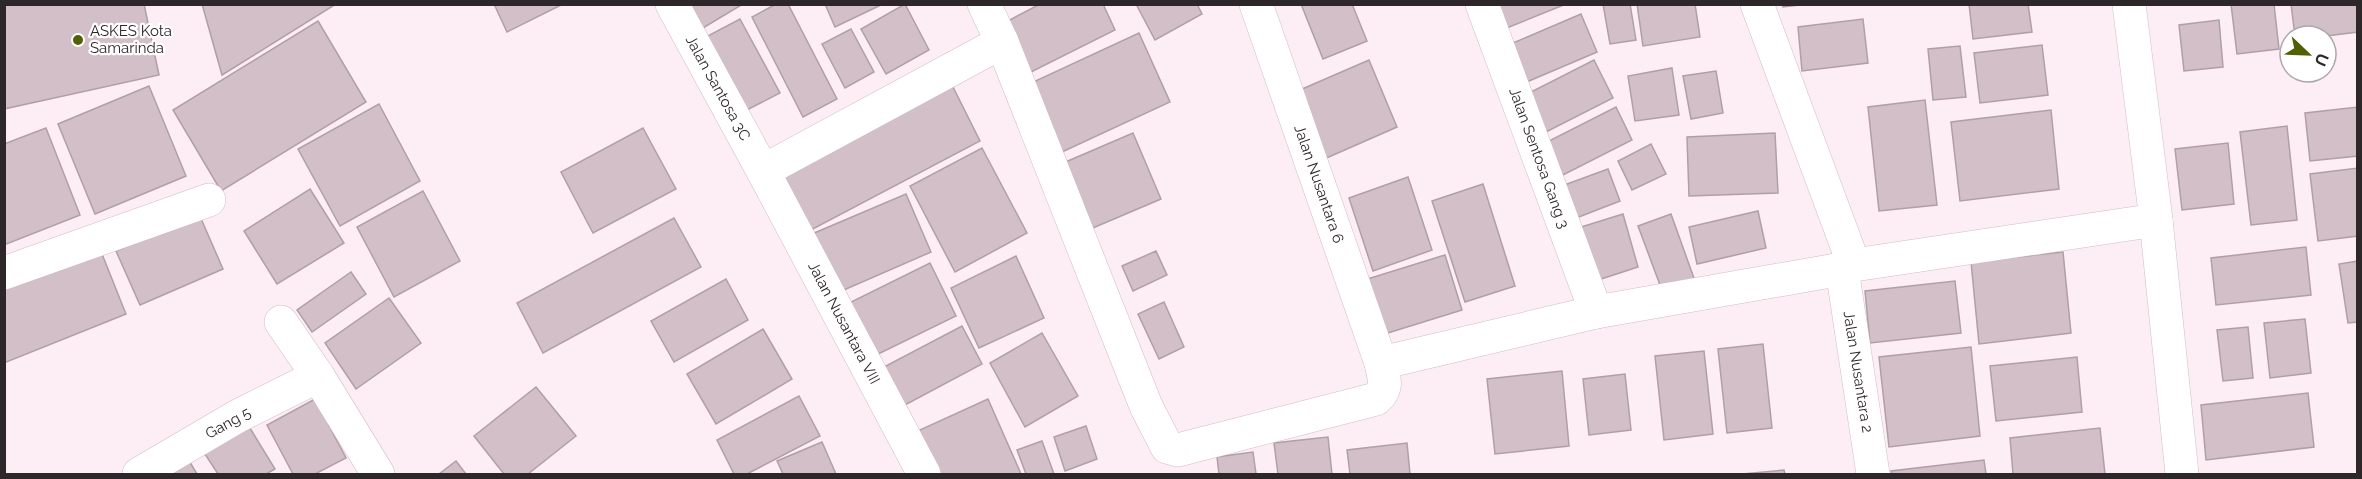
<svg xmlns="http://www.w3.org/2000/svg" width="2362" height="479" viewBox="0 0 2362 479" font-family="Raleway,sans-serif">
<style>
.building{fill:#d2bfc8;stroke:#b19fa7;stroke-width:1.5}
.lines{fill:none;stroke-linecap:round;stroke-linejoin:round}
.minor-casing{stroke:#d0bdc5;stroke-width:34}
.minor{stroke:#fff;stroke-width:33}
.poi-dot{fill:#506002;stroke:#fff;stroke-width:2}
.labels{text-anchor:middle;dominant-baseline:central;stroke-width:4.5;stroke-linejoin:round;paint-order:stroke}
.poi-label{font-size:15px;fill:#2e272a;stroke:#fff;text-anchor:start}
.street-label{font-size:15px;fill:#2e272a;stroke:#fff}
</style>
<rect width="100%" height="100%" fill="#fdedf4"/>
<g class="building">
<polygon points="4,4 144,4 159,75 4,109"/>
<polygon points="202,4 336,4 222,75"/>
<polygon points="494,4 563,4 507,32"/>
<polygon points="684,4 743,4 698,31"/>
<polygon points="776,4 788,4 837,99 803,117 752,17"/>
<polygon points="825,4 883,4 835,27"/>
<polygon points="905,4 929,50 886,74 861,29"/>
<polygon points="1040,4 1103,4 1115,30 1029,73 1004,23"/>
<polygon points="1136,4 1197,4 1202,14 1155,40"/>
<polygon points="1301,4 1352,4 1367,41 1323,59"/>
<polygon points="1492,4 1566,4 1502,30"/>
<polygon points="1603,4 1630,4 1636,40 1610,44"/>
<polygon points="1637,4 1695,4 1700,37 1643,46"/>
<polygon points="1783,4 1809,4 1783,7"/>
<polygon points="1969,4 2028,4 2032,32 1973,39"/>
<polygon points="2231,4 2274,4 2279,49 2237,54"/>
<polygon points="2291,4 2358,4 2358,32 2326,36 2295,36"/>
<polygon points="1581,14 1597,52 1522,84 1506,46"/>
<polygon points="740,19 780,93 743,112 704,38"/>
<polygon points="1863,19 1868,63 1802,71 1798,27"/>
<polygon points="2219,20 2223,67 2184,71 2179,25"/>
<polygon points="318,21 366,102 221,191 173,110"/>
<polygon points="851,29 874,72 845,88 822,44"/>
<polygon points="1139,33 1170,102 1062,152 1031,83"/>
<polygon points="2042,45 2048,95 1980,103 1974,53"/>
<polygon points="1960,46 1966,97 1933,100 1928,49"/>
<polygon points="1369,60 1397,127 1322,160 1293,93"/>
<polygon points="1594,60 1613,98 1544,133 1525,95"/>
<polygon points="1672,68 1679,115 1635,121 1628,76"/>
<polygon points="1716,71 1723,113 1691,119 1683,76"/>
<polygon points="948,77 980,141 809,231 776,167"/>
<polygon points="149,86 186,176 95,214 58,124"/>
<polygon points="1925,100 1937,205 1879,211 1868,107"/>
<polygon points="379,104 420,181 340,226 298,149"/>
<polygon points="1616,107 1632,140 1557,178 1541,145"/>
<polygon points="2358,107 2358,156 2310,161 2305,113"/>
<polygon points="2051,110 2059,189 1960,201 1951,122"/>
<polygon points="2287,126 2297,220 2251,225 2240,132"/>
<polygon points="46,128 80,215 4,245 4,144"/>
<polygon points="643,128 676,189 593,233 561,172"/>
<polygon points="1133,133 1161,199 1081,233 1054,167"/>
<polygon points="1775,133 1778,193 1689,196 1687,137"/>
<polygon points="2228,143 2234,204 2182,210 2175,149"/>
<polygon points="1651,144 1666,174 1632,190 1618,161"/>
<polygon points="982,148 1027,233 955,272 910,186"/>
<polygon points="2358,168 2358,236 2318,241 2310,174"/>
<polygon points="1608,169 1620,201 1571,220 1559,187"/>
<polygon points="1408,177 1432,250 1373,271 1349,198"/>
<polygon points="1483,184 1515,286 1465,302 1432,201"/>
<polygon points="310,189 344,243 277,284 244,231"/>
<polygon points="423,191 460,261 394,297 357,227"/>
<polygon points="906,194 931,252 837,293 812,234"/>
<polygon points="1758,211 1766,248 1697,264 1689,227"/>
<polygon points="199,214 223,269 140,305 116,251"/>
<polygon points="1623,214 1638,267 1595,281 1578,228"/>
<polygon points="1671,214 1695,281 1663,293 1638,226"/>
<polygon points="674,218 701,267 543,353 517,303"/>
<polygon points="2306,247 2311,295 2216,305 2211,258"/>
<polygon points="100,249 126,314 4,363 4,288"/>
<polygon points="1156,251 1167,275 1133,291 1122,266"/>
<polygon points="2063,252 2071,333 1979,344 1971,262"/>
<polygon points="1445,255 1462,310 1378,336 1361,281"/>
<polygon points="1016,256 1044,318 979,348 951,288"/>
<polygon points="2358,261 2358,322 2348,323 2339,264"/>
<polygon points="930,263 956,316 866,360 841,307"/>
<polygon points="351,272 366,294 312,332 297,310"/>
<polygon points="726,279 748,320 674,362 651,321"/>
<polygon points="1955,281 1961,333 1870,343 1865,291"/>
<polygon points="389,298 421,343 356,389 325,343"/>
<polygon points="1164,302 1184,347 1159,359 1138,314"/>
<polygon points="2305,319 2311,373 2270,378 2264,323"/>
<polygon points="962,326 982,364 903,406 882,368"/>
<polygon points="2248,327 2253,378 2223,381 2217,330"/>
<polygon points="763,329 792,379 716,424 687,374"/>
<polygon points="1042,333 1078,396 1025,427 990,363"/>
<polygon points="1763,344 1772,428 1727,433 1718,349"/>
<polygon points="1971,347 1980,436 1889,447 1879,357"/>
<polygon points="1704,351 1713,434 1664,440 1655,356"/>
<polygon points="2077,357 2082,412 1996,421 1990,366"/>
<polygon points="1562,371 1569,446 1495,454 1487,379"/>
<polygon points="1625,374 1631,430 1589,435 1583,379"/>
<polygon points="536,387 576,436 528,474 504,474 474,436"/>
<polygon points="2308,393 2314,447 2206,460 2201,405"/>
<polygon points="799,396 820,436 747,474 734,474 717,440"/>
<polygon points="315,399 346,458 315,474 293,474 267,425"/>
<polygon points="988,399 1021,474 929,474 911,434"/>
<polygon points="245,420 275,469 266,474 218,474 201,448"/>
<polygon points="1086,426 1097,459 1065,471 1054,437"/>
<polygon points="2100,428 2105,474 2013,474 2010,438"/>
<polygon points="1328,437 1332,474 1278,474 1274,443"/>
<polygon points="1042,441 1054,474 1026,474 1017,450"/>
<polygon points="822,442 836,474 783,474 777,461"/>
<polygon points="1407,443 1410,474 1350,474 1347,450"/>
<polygon points="1253,452 1256,474 1219,474 1217,457"/>
<polygon points="188,459 197,474 164,474"/>
<polygon points="1984,460 1986,474 1892,474 1891,471"/>
<polygon points="456,461 466,474 439,474"/>
<polygon points="1784,470 1785,474 1742,474"/>
</g>
<g class="lines">
<defs>
<g id="minor">
<polyline points="672,4 763,171 924,474"/>
<path d="M984,4L1002,42L1146,406L1167,447L1178,450L1376,399C1389,388 1384,378 1381,363L1596,312L1842,269L1854,265L2156,220"/>
<polyline points="1256,4 1381,363"/>
<polyline points="1482,4 1596,312"/>
<polyline points="1757,4 1854,265"/>
<polyline points="2129,4 2156,220 2182,474"/>
<polyline points="763,171 1002,42"/>
<polyline points="1842,269 1873,474"/>
<polyline points="4,273 209,200"/>
<polyline points="281,322 318,376 378,474"/>
<polyline points="139,474 238,416 318,376"/>
</g>
</defs>
<use href="#minor" class="minor-casing"/>
<use href="#minor" class="minor"/>
</g>
<circle class="poi-dot" cx="78" cy="40" r="6"/>
<g class="labels">
<g class="poi-label">
<text x="90" y="31">ASKES Kota<tspan x="90" dy="17">Samarinda</tspan></text>
</g>
<g class="street-label">
<text transform="translate(718 88) rotate(61)">Jalan Santosa 3C</text>
<text transform="translate(1539 158) rotate(70)">Jalan Sentosa Gang 3</text>
<text transform="translate(1319 184) rotate(71)">Jalan Nusantara 6</text>
<text transform="translate(844 323) rotate(62)">Jalan Nusantara VIII</text>
<text transform="translate(1858 372) rotate(81)">Jalan Nusantara 2</text>
<text transform="translate(228 423) rotate(-29)">Gang 5</text>
</g>
</g>
<rect width="2362" height="479" fill="none" stroke="#2e272a" stroke-width="12"/>
<g transform="translate(2308 54) rotate(113)"><circle r="28" fill="#ffffff" stroke="#aba9aa" stroke-width="1.5"/>
<path d="M0-4.5L10 22L0 15L-10 22Z" fill="#506002"/>
<text y="-9" font-size="16" font-weight="bold" text-anchor="middle" fill="#2e272a">U</text>
</g>
</svg>
